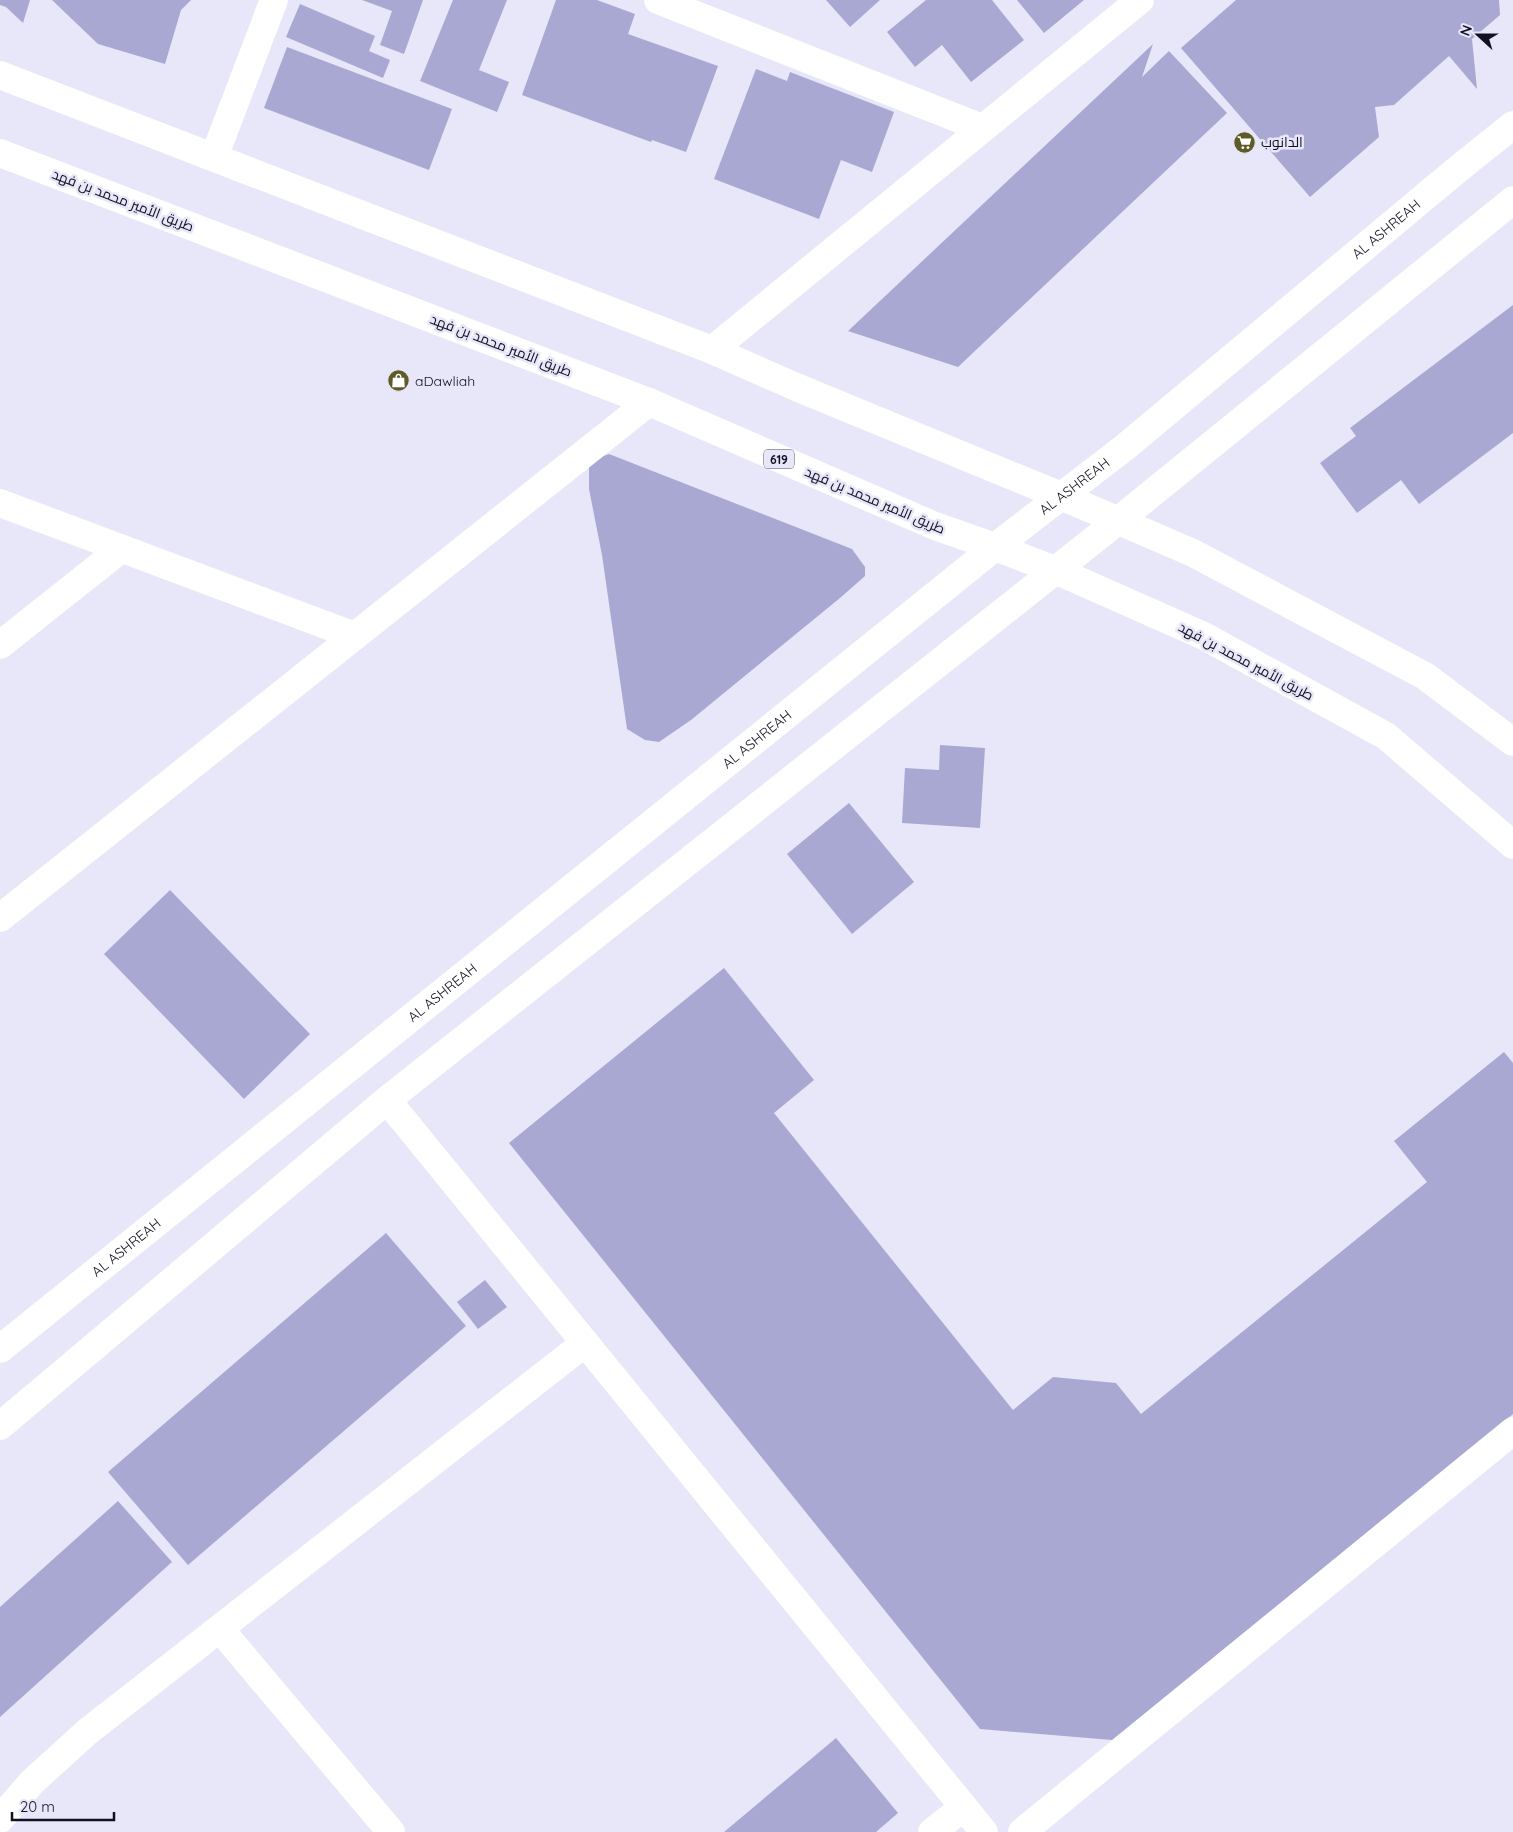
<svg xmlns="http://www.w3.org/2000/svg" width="1513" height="1832" viewBox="0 0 1513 1832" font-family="Quicksand,Cairo,sans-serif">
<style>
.building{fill:#a9a8d3}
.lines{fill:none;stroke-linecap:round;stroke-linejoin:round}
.minor{stroke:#fff;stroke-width:28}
.tertiary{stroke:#fff;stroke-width:28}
.motorway{stroke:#fff;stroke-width:28}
.labels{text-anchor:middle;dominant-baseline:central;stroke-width:5;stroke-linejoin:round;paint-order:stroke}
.shield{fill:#e7e7f9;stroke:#515061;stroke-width:1}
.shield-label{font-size:12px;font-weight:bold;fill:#111020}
.poi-label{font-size:14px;fill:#111020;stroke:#e7e7f9;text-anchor:start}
.street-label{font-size:14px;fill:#111020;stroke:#e7e7f9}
</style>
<rect width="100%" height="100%" fill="#e7e7f9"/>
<g class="building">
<polygon points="0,0 30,0 23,23 6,7 0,5"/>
<polygon points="52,0 191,0 181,10 165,64 98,44"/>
<polygon points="362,0 423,0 404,54 380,45 392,11"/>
<polygon points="453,0 507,0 479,70 509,82 497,112 420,81"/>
<polygon points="556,0 597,0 635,14 628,34 718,66 686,152 652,140 651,142 522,95"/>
<polygon points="826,0 880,0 850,27"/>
<polygon points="926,0 992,0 1024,40 971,82 942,45 915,67 887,32"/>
<polygon points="1017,0 1084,0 1044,33"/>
<polygon points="1236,0 1499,0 1500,15 1472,39 1477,89 1449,56 1394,105 1375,107 1379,137 1310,197 1181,48"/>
<polygon points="300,4 375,36 369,51 390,60 383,78 286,37"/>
<polygon points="1153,44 1142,77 1169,51 1227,113 958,367 848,331"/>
<polygon points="287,47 452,109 429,170 264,108"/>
<polygon points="756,69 787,81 790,72 894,112 872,172 841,160 819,219 714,179"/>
<polygon points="1513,305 1513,433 1419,504 1401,480 1357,513 1320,463 1356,436 1350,428"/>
<polygon points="609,454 852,549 865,567 865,576 840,598 691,720 659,742 645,740 627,729 602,555 589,489 589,461"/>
<polygon points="940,745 985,748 980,828 902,823 905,768 939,770"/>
<polygon points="849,803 914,882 852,934 787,854"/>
<polygon points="170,890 310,1034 244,1099 104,954"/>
<polygon points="724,968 814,1080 774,1113 1013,1410 1053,1377 1116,1383 1141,1414 1427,1182 1394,1141 1504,1052 1513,1063 1513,1414 1112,1740 980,1729 509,1143"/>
<polygon points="386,1233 466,1326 188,1565 108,1472"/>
<polygon points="485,1280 507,1307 478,1329 457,1302"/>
<polygon points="118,1501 172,1562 0,1717 0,1607"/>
<polygon points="836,1738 898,1813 876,1832 724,1832"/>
</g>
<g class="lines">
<g class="minor">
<polyline points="658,0 982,128"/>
<polyline points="214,157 274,0"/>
<polyline points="712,350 1140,0"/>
<polyline points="0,503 355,636"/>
<polyline points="0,645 121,549"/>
<polyline points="0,918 649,402"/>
<polyline points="387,1100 984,1832"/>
<polyline points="220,1629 391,1832"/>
<polyline points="0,1819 32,1782 87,1732 585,1343"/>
<polyline points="932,1832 964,1807"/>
<polyline points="1022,1832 1513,1431"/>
</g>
<g class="tertiary">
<path id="s1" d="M0,1349L995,547L1124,448L1458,169L1513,125"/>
<polyline points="0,1426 387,1100 1119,520 1513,200"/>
</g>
<g class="motorway">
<polyline points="0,75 712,350 796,387 1061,496 1193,553 1425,676 1513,742"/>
<polyline points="0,153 649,402 935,526 995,547 1055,570 1204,636 1386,736 1513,845"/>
</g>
</g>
<defs>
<symbol id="supermarket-disc" viewBox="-11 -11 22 22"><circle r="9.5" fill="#5e5b28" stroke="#e7e7f9"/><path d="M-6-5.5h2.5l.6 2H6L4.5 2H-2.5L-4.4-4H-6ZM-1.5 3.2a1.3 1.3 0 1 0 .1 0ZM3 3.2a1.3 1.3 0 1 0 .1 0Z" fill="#fff"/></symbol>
<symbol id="shop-disc" viewBox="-11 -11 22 22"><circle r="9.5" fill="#5e5b28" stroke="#e7e7f9"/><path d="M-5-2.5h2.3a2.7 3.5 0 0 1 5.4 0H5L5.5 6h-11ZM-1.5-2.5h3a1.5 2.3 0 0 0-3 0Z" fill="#fff"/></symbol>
</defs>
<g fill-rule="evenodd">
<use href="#supermarket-disc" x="1232" y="130" width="25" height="25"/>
<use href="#shop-disc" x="386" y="368" width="25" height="25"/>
</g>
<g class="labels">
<rect class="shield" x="764" y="449.5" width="30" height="19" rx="4"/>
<g class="shield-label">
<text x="779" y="459">619</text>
</g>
<g class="poi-label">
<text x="1261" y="142">الدانوب</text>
<text x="415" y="381">aDawliah</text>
</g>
<g class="street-label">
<text transform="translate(123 200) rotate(21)">طريق الأمير محمد بن فهد</text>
<text stroke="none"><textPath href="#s1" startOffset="1782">AL ASHREAH</textPath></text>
<text transform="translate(501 345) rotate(21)">طريق الأمير محمد بن فهد</text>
<text stroke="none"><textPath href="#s1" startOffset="1378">AL ASHREAH</textPath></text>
<text transform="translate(875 500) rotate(23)">طريق الأمير محمد بن فهد</text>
<text transform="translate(1246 661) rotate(28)">طريق الأمير محمد بن فهد</text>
<text stroke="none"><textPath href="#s1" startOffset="972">AL ASHREAH</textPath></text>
<text stroke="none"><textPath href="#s1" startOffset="568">AL ASHREAH</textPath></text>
<text stroke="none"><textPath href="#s1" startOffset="162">AL ASHREAH</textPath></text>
</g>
</g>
<g transform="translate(1478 35) rotate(291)" stroke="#e7e7f9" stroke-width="4" paint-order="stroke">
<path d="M0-4L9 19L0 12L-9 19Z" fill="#111020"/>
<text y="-8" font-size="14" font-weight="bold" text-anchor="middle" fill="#111020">N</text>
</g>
<path d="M12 1812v8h102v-8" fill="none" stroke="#111020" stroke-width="2.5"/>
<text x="20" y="1812" font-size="15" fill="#111020" stroke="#e7e7f9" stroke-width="4" paint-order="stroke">20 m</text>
</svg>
